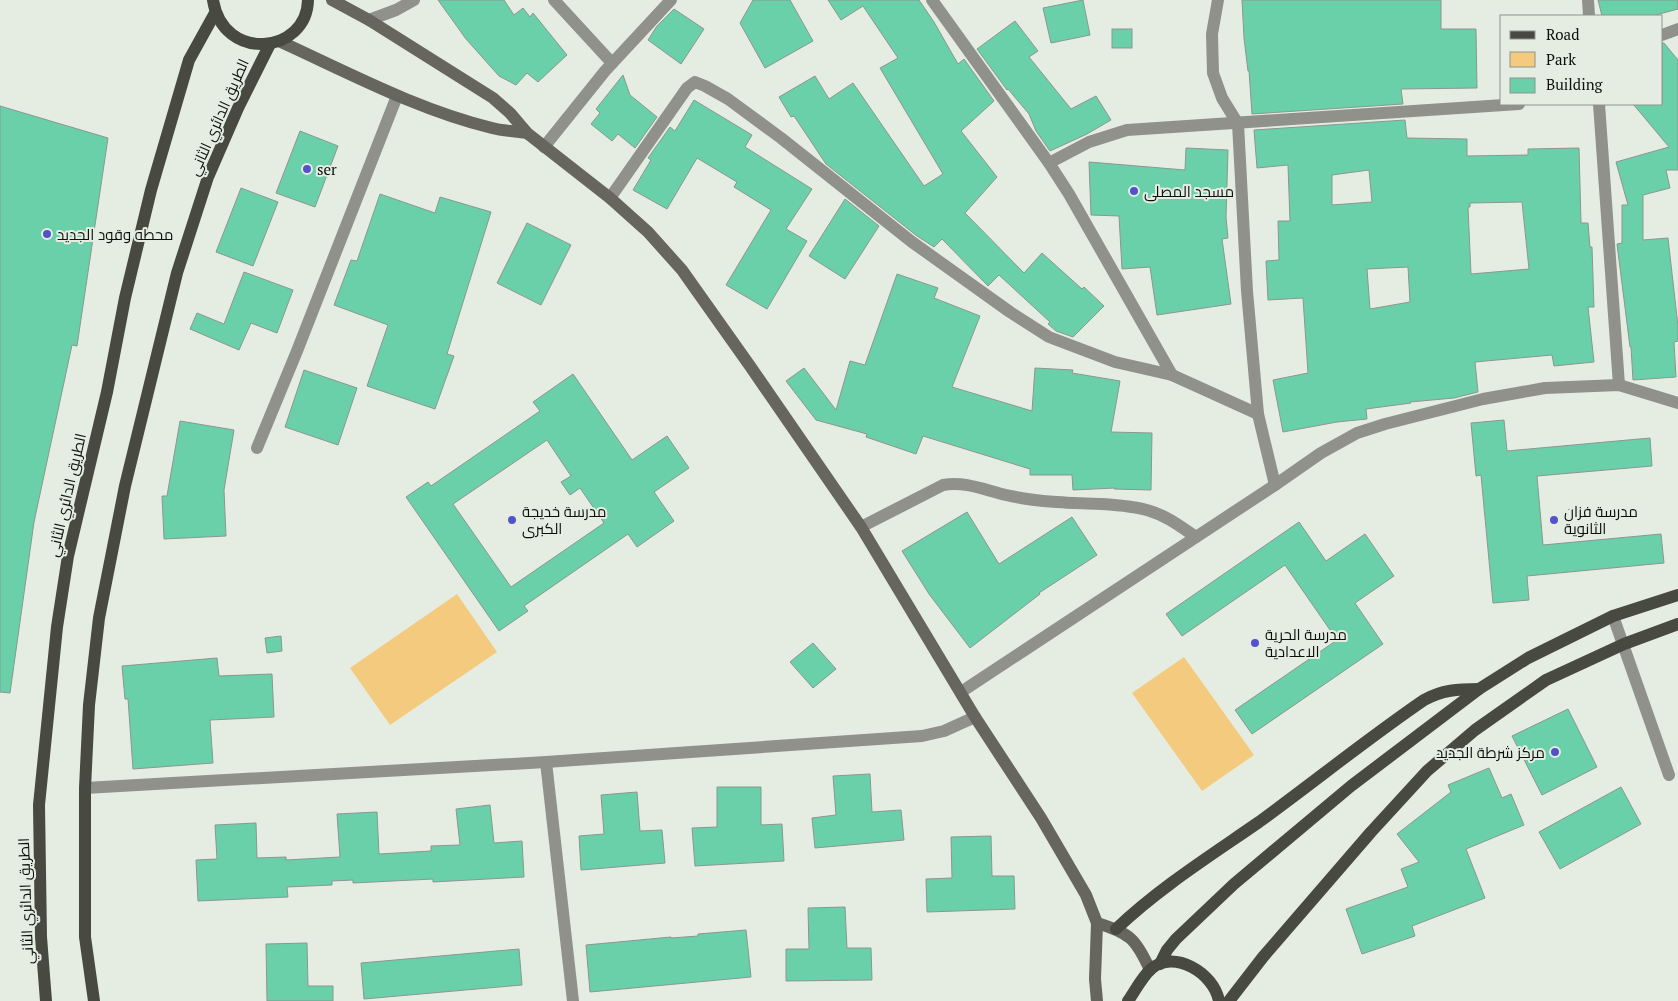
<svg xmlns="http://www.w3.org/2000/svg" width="1678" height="1001" viewBox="0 0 1678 1001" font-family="'PT Serif',Cairo,serif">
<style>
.green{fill:#f4cb7e}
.building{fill:#6ad0a9;stroke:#8a9791;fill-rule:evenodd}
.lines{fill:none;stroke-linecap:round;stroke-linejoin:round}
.street{stroke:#90918b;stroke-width:12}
.secondary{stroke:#66665f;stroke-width:12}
.primary{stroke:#484940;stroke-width:12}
.poi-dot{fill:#5252c9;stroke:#e5ede2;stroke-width:2}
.labels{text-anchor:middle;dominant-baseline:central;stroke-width:4;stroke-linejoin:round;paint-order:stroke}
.street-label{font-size:15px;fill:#0c0f0b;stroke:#e5ede2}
.poi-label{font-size:15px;fill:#0c0f0b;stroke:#e5ede2;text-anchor:start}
</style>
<rect width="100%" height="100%" fill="#e5ede2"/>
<g class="green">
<polygon points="457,594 497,652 390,725 350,668"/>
<polygon points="1184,657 1254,755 1202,791 1132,693"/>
</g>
<g class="building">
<polygon points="438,0 504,0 514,15 523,8 530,17 533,13 567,55 538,82 527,73 516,85 499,76 466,39"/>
<polygon points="753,0 790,0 813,41 765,68 740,23"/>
<polygon points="828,0 919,0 934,22 958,64 964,59 994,101 961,131 997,177 965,213 1024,273 1042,253 1082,289 1084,287 1104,306 1073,337 1056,331 1048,324 1050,322 999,275 988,286 942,239 934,247 917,236 826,164 794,116 791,117 779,97 815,76 829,99 853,83 924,186 943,174 880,68 898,58 863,6 841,20"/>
<polygon points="1083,0 1090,35 1051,43 1043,8"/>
<polygon points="1242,0 1441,0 1441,29 1476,29 1477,88 1401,89 1403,104 1252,114 1249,71 1248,71 1244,38"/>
<polygon points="1598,0 1678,0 1678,9 1652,16 1602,16"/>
<polygon points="674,9 704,29 681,64 648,40 657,26"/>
<polygon points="1015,21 1038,51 1029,57 1071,109 1096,96 1111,120 1087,134 1050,151 1036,131 1029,114 1008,89 1007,90 977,49"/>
<rect x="1112" y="29" width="20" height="19"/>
<polygon points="1662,43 1664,43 1678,60 1678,170 1666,170 1670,188 1643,195 1643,240 1668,238 1678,326 1678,341 1674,342 1676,377 1633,380 1631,347 1630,347 1617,244 1622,243 1622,205 1628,205 1616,162 1669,147 1633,104 1662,104"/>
<polygon points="623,75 630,95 657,117 635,148 618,134 612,141 591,124 600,113 596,109"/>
<polygon points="694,100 752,135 745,147 812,189 786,229 807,241 767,309 726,285 771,210 734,187 737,182 697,158 667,209 633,190 651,160 648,158 670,127 675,131"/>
<polygon points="0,106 108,138 77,346 72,345 34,522 10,693 0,692"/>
<path d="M1405,120L1407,138L1467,139V156L1528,155V149L1579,148L1581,223H1588L1590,247H1592L1594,307H1588L1594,362L1554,366L1552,355L1475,362L1478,392L1454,398L1410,402L1411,403L1366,409L1367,419L1337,422L1283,432L1273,380L1308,373L1303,298L1268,300L1266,261L1279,260L1278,221H1290L1288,165L1257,168L1254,130ZM1369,170L1372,202L1332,205V175ZM1522,202L1529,269L1471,274L1468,207H1470V203ZM1408,267L1410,302L1370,309L1367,269Z"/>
<polygon points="300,131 338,146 315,207 276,193"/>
<polygon points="1186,148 1228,150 1226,217 1228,238 1222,239 1231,304 1157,315 1150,267 1122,269 1119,216 1091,215 1089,162 1185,170"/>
<polygon points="241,188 278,202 253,266 216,252"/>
<polygon points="380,194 435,213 440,197 491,212 447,354 454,356 435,409 367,386 388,325 334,305 351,260 357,261"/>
<polygon points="845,199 879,226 845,279 809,256"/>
<polygon points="527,223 571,245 541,305 497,283"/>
<polygon points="244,272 293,290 277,333 251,323 239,350 190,329 197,313 224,324"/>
<polygon points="897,274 938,288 934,298 980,316 952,387 1032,411 1035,368 1073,370 1072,373 1120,381 1111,432 1152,433 1151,490 1114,489 1115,488 1073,490 1072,475 1030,475 1030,469 923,436 916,454 866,437 867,434 816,420 786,381 804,368 836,410 850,361 865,365"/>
<polygon points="304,370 357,388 338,445 285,427"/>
<path d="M573,374L632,460L667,436L689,468L654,492L674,521L637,547L628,534L524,606L528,611L499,631L406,497L428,482L431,486L540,411L533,402ZM547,440L571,476L561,482L570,495L580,488L604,523L511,587L453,504Z"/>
<polygon points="1504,420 1507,451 1650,438 1652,466 1537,476 1543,545 1661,534 1664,563 1527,576 1529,600 1493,603 1481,475 1476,476 1471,423"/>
<polygon points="180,421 234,430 224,490 226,536 164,539 162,496 167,496"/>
<polygon points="967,512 999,564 1072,517 1097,555 1039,593 1040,594 970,648 929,594 902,551"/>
<polygon points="1299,522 1326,561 1365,534 1394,576 1355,603 1383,644 1252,734 1235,710 1337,640 1285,565 1182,636 1166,614"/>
<polygon points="281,636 282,651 267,653 265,638"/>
<polygon points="813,643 836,669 813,688 790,662"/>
<polygon points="217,658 219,676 272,674 274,717 210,720 213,763 133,769 128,699 125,699 122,666"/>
<polygon points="1568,709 1597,767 1542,795 1512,736"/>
<polygon points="1489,768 1502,798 1511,794 1524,825 1466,849 1485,898 1412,926 1415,936 1362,954 1346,909 1408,887 1401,869 1419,862 1397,834 1451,792 1448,785"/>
<polygon points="870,774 872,812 901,810 904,840 815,848 812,818 836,815 833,776"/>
<polygon points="717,787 761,787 761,825 782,824 784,861 695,866 692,828 717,827"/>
<polygon points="1621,787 1641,824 1560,869 1539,832"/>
<polygon points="637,792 640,831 662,830 665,863 581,870 579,836 604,834 601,795"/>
<polygon points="490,805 494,843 522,841 524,877 433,882 433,879 353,883 353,880 332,881 332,885 287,887 288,897 198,901 196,860 217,859 215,825 256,823 257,858 286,857 286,860 340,857 337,814 377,812 379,854 431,851 431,846 460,845 456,809"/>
<polygon points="991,836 992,876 1014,876 1015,909 927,912 926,879 952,878 951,837"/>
<polygon points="845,907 847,948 871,948 872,980 786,981 786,949 809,949 808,908"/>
<polygon points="746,930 751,977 590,992 586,945 671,937 671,938 698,936 698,934"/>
<polygon points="307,943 308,986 333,986 333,1001 267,1001 266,944"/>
<polygon points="519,949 522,985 364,999 361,963"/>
</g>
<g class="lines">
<g class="street">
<polyline points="554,0 612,63"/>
<polyline points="932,0 1049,163"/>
<polyline points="1218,0 1212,34 1213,73 1222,98 1238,124 1247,291 1258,414 1275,485"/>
<polyline points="1588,0 1589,16"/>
<polyline points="369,20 396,10 414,0"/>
<polyline points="1662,35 1678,29"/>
<polyline points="1599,104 1619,385"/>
<polyline points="544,147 605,71 671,0"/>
<polyline points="610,198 687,88 695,82 705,86 728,99 781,138 912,242 1010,312 1049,337 1115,362 1172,375 1258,414"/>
<polyline points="1172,375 1069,194 1049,163 1089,142 1127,130 1519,104"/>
<polyline points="257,448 297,351 397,96"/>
<path d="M861,527L943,485C965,481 985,490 1006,495C1037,502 1069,503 1101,504C1117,505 1134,506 1150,511C1167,516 1181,527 1196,537"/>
<polyline points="1613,616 1669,775"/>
<polyline points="961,692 1275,485 1321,453 1357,433 1385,424 1483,399 1545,388 1619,385 1678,403"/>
<polyline points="546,762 573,1001"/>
<polyline points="85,788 546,762 922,736 944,731 975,717"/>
</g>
<g class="secondary">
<polyline points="332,0 369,20 493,98 510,113 527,133 610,198 648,232 682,270 750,366 861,527 975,717 1041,818 1086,895 1097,923 1095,979 1097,1001"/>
<path d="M279,41C349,73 418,110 492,128C503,131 515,131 527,133"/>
<path d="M1097,923C1130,933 1136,939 1150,970"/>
</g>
<g class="primary">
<path d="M213,0C223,63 307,54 308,0"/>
<path d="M1116,929C1159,888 1210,856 1259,822C1314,782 1367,739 1424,700C1442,690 1458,689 1479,689"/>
<polyline points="1160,964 1167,950 1176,939 1234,884 1351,786 1479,689 1528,658 1613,616 1678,595"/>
<polyline points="46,1001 41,937 39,805 57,627 68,556 107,392 125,298 151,190 189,60 215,13"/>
<polyline points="94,1001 85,937 85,788 89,705 99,618 125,486 177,273 208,177 238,108 270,44"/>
<path d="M1128,1001C1135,991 1142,977 1151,969C1174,949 1214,973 1219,1001"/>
<polyline points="1229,1001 1263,957 1371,832 1427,771 1475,730 1546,680 1624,644 1678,624"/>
</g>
</g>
<g class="poi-dot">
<circle cx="307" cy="169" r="5"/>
<circle cx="1134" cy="191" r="5"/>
<circle cx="47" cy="234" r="5"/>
<circle cx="512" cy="520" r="5"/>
<circle cx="1554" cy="520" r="5"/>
<circle cx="1255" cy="643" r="5"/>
<circle cx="1555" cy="752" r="5"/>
</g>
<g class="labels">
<g class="street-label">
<text transform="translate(218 117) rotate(-66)">الطريق الدائري الثاني</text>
<text transform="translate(66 495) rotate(-77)">الطريق الدائري الثاني</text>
<text transform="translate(25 901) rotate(-92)">الطريق الدائري الثاني</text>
</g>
<g class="poi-label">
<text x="317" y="169">ser</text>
<text x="1144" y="191">مسجد المصلى</text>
<text x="57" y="234">محطه وقود الجديد</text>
<text x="522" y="511">مدرسة خديجة<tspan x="522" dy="17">الكبرى</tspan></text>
<text x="1564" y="511">مدرسة فزان<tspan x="1564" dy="17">الثانوية</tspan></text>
<text x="1265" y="634">مدرسة الحرية<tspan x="1265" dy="17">الاعدادية</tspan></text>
<text x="1545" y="752" text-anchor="end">مركز شرطة الجديد</text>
</g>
</g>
<rect x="1500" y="15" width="162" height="90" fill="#e5ede2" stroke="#8e948c"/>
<rect x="1510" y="31" width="25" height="8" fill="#484940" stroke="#8e948c"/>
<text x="1546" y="40" font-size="15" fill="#0c0f0b">Road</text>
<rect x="1510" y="52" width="25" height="15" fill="#f4cb7e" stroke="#8e948c"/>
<text x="1546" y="65" font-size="15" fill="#0c0f0b">Park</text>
<rect x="1510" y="78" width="25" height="15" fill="#6ad0a9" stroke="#8e948c"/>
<text x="1546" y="90" font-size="15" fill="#0c0f0b">Building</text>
</svg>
